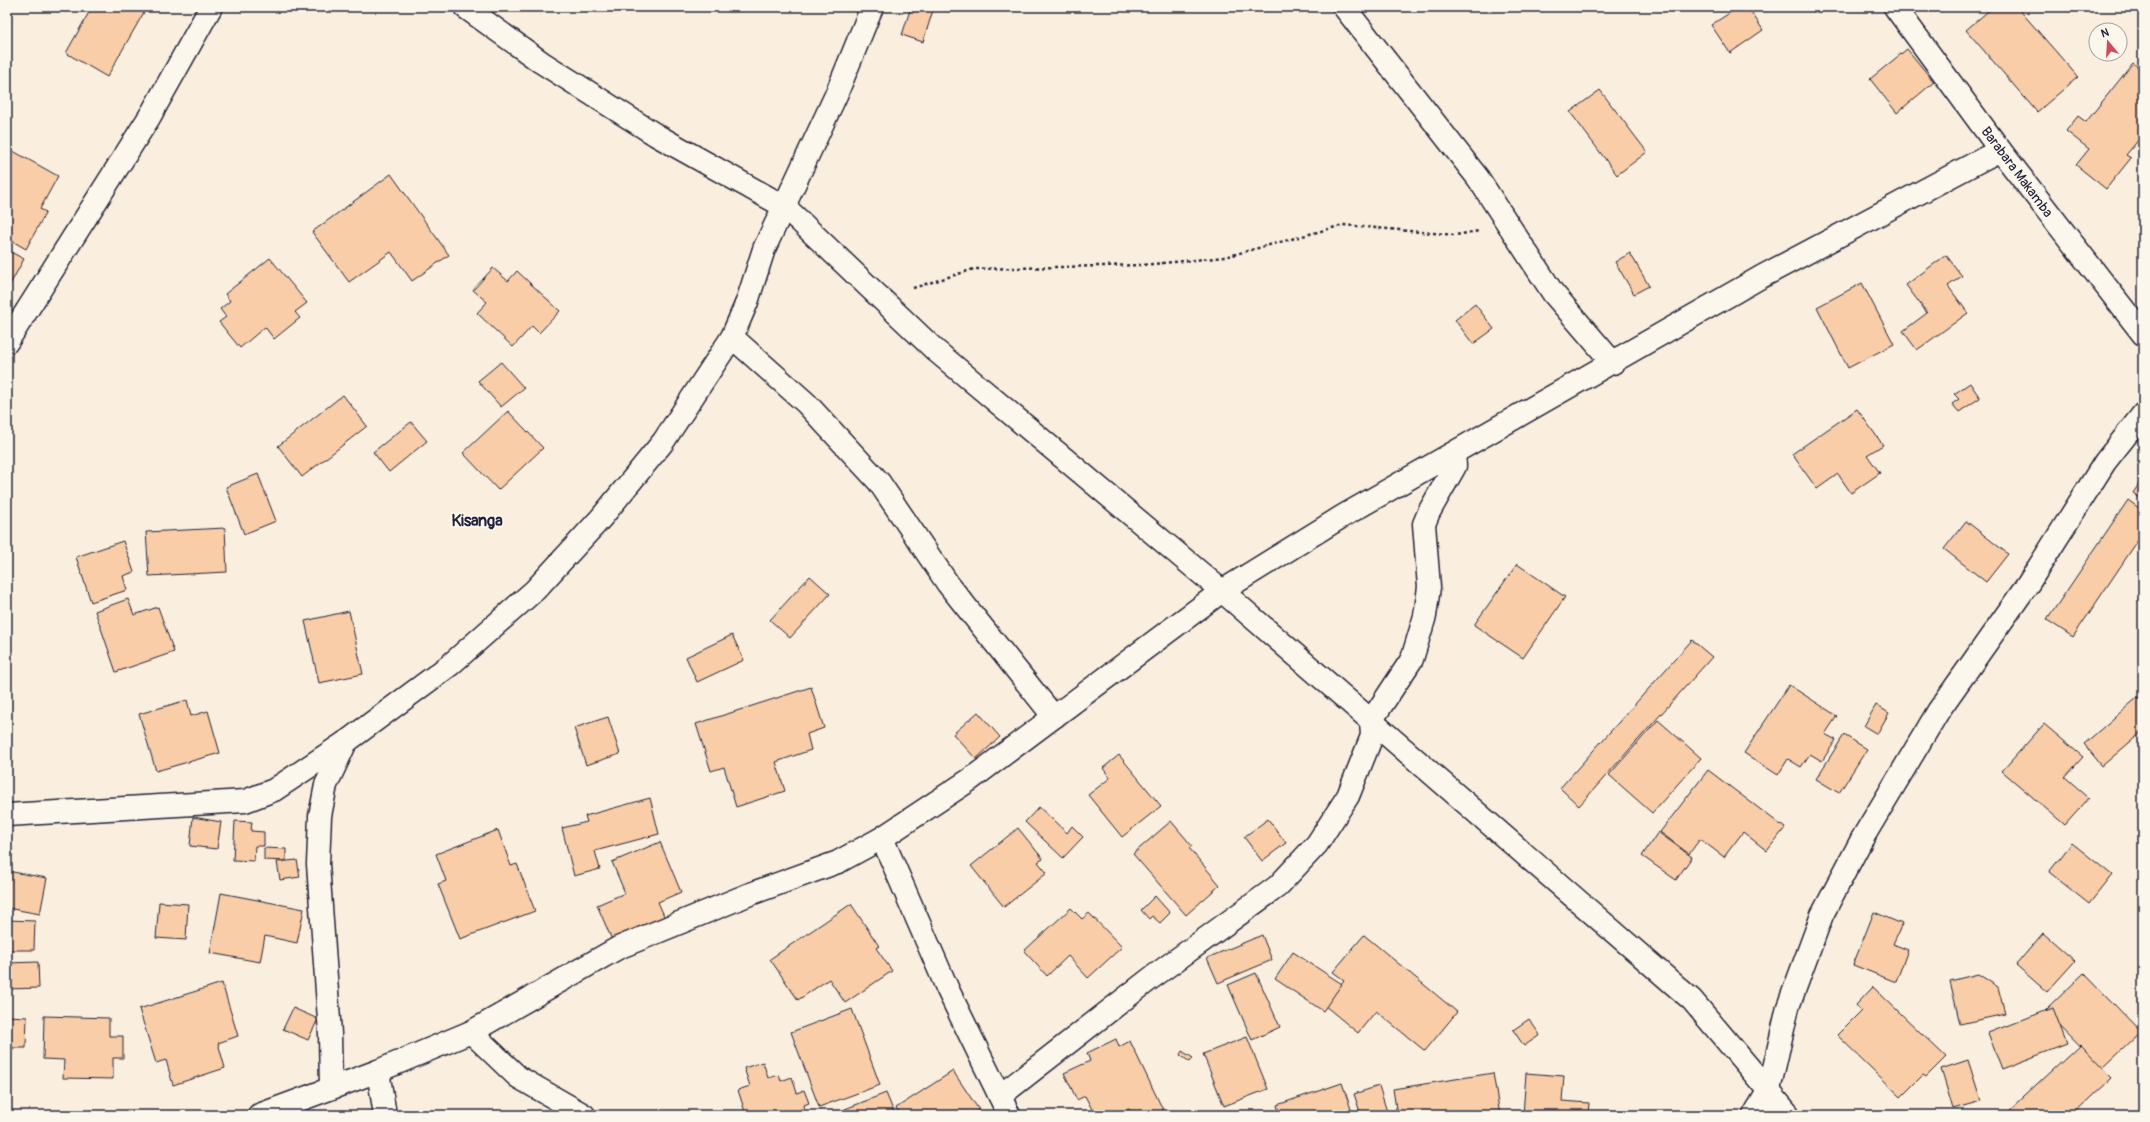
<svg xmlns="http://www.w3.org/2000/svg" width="2150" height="1122" viewBox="0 0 2150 1122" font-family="Pangolin,sans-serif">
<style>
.building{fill:#f8cda7;stroke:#22223b}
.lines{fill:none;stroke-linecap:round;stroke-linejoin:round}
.minor-casing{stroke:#22223b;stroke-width:25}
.path{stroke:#22223b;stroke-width:2.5;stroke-dasharray:3 3;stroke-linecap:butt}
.minor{stroke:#fbf7ec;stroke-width:22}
.labels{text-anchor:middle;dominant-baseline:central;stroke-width:4;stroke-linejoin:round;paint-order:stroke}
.street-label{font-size:14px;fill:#22223b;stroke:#fbf7ec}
.quarter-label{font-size:16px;font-weight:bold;fill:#22223b;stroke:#fbf7ec}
</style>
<rect width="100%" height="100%" fill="#faefde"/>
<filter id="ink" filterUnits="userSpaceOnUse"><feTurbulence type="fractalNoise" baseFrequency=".025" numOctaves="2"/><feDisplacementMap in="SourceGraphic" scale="8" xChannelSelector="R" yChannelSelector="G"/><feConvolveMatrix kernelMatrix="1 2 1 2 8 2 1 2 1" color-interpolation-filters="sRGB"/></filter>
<g filter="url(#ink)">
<g class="building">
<polygon points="92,7 147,7 107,77 66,53"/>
<polygon points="911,7 934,7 923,42 902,35"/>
<polygon points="1739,7 1748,7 1763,30 1730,53 1711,25"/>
<polygon points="1993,7 2017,7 2078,77 2037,112 1966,30"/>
<polygon points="1907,49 1934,82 1897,113 1870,79"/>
<polygon points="2133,63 2143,71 2143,140 2140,138 2126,155 2131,158 2106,189 2076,165 2089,149 2066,131 2078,116 2086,122"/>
<polygon points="1600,90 1647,152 1617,175 1570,112"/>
<polygon points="13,151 58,176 40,209 46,212 26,249 7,238 7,162"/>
<polygon points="391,174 449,255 412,281 391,252 349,282 312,232"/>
<polygon points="7,250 24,259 7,290"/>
<polygon points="1630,253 1649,286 1634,294 1615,262"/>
<polygon points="1946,255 1962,276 1948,286 1968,313 1917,350 1903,331 1927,313 1906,285"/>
<polygon points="270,258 307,303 295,312 300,318 274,339 265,327 240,348 219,322 226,317 220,309 230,301 225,294"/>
<polygon points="493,268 508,281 517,271 560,311 539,333 532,326 513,347 477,313 487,302 473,290"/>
<polygon points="1862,283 1894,344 1848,368 1817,307"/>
<polygon points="1475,304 1494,329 1473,344 1455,320"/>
<polygon points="501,362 524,388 501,407 478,381"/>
<polygon points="1970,383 1980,398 1959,412 1952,404 1959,399 1954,394"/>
<polygon points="343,395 367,426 302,477 278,446"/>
<polygon points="1857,409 1883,445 1867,455 1880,473 1851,493 1838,474 1817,489 1792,454"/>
<polygon points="508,411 543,448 498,490 463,453"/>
<polygon points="411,422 427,441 389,472 373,452"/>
<polygon points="258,474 276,521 244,534 226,487"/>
<polygon points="2143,478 2143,500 2133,493"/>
<polygon points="2128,500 2143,511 2143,533 2073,637 2047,620"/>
<polygon points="1966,521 2008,554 1986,582 1944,549"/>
<polygon points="225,528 227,572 149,576 146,532"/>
<polygon points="123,541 134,572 123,576 127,590 91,602 76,557"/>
<polygon points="1517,564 1565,597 1523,658 1474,625"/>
<polygon points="810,576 830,594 790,638 770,620"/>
<polygon points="128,599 134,615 158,607 174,652 116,672 95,611"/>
<polygon points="349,611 363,674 319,683 305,621"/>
<polygon points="732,635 744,660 697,682 686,657"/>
<polygon points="1692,640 1712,657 1579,806 1560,788"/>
<polygon points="1789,685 1837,716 1825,734 1836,740 1822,761 1810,754 1801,767 1788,759 1778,775 1744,753"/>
<polygon points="811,687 824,728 807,734 811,750 776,762 785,791 736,807 724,767 711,771 696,724"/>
<polygon points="2138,697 2143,703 2143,731 2102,766 2084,744"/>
<polygon points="187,700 191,716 208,711 220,753 156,771 139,714"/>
<polygon points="1876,705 1889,713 1877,734 1864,726"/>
<polygon points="978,712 1000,737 976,759 953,734"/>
<polygon points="608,717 620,754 586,765 574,728"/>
<polygon points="1658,720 1701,758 1652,813 1609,775"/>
<polygon points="2044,724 2083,757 2065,777 2089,798 2065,825 2002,771"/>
<polygon points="1844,735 1867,749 1839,793 1816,779"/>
<polygon points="1119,755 1161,806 1122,837 1088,795 1110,778 1103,768"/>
<polygon points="1708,770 1785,828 1767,851 1743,832 1724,857 1700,839 1689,854 1660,832"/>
<polygon points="650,798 659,834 595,851 600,869 574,876 562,828 587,822 585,816"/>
<polygon points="1039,807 1067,833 1072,826 1083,837 1063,858 1025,822"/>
<polygon points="193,817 221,822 217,849 190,846"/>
<polygon points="1268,819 1286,843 1262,861 1244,837"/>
<polygon points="235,821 252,822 251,831 264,832 264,846 255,846 254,861 233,860"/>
<polygon points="1171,821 1192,846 1189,848 1220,885 1186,915 1133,854"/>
<polygon points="1018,828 1043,859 1038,862 1047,873 1004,907 971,866"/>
<polygon points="498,830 511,866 517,864 535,911 460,939 438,884 446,881 436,854"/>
<polygon points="1658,832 1692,857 1676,880 1642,856"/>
<polygon points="660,842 681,892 658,902 665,918 612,940 597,905 625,893 612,862"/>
<polygon points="2072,843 2112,875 2089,904 2049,872"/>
<polygon points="264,848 286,849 286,861 264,860"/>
<polygon points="297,860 300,877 280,880 277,862"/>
<polygon points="7,871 47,878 40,914 7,908"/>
<polygon points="221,893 304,909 297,943 265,936 260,962 210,953"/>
<polygon points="1155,896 1170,913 1160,923 1152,916 1149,919 1141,910"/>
<polygon points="159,902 188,904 186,940 156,938"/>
<polygon points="851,904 879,946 876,948 892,971 845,1003 829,979 798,1000 770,959"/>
<polygon points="1071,908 1082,919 1089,913 1122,947 1088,978 1068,956 1047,976 1024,951"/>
<polygon points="1874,912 1902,924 1893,944 1908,950 1896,982 1853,965"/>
<polygon points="7,920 35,921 34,950 7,950"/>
<polygon points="2043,933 2075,961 2047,992 2016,965"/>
<polygon points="1262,935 1272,960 1218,983 1207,958"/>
<polygon points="1364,935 1457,1012 1425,1051 1376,1011 1358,1033 1324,1005 1344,980 1333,972"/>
<polygon points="1293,952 1342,984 1323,1011 1275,979"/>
<polygon points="38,962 39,988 7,989 7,963"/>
<polygon points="1256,973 1280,1027 1252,1040 1228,985"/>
<polygon points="2084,973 2141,1032 2102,1069 2045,1011"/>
<polygon points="1978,974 1998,987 2005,1014 1960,1024 1950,981"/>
<polygon points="222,983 238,1036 218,1043 225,1068 173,1085 166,1060 156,1063 139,1009"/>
<polygon points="1873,987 1946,1057 1926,1077 1923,1075 1901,1097 1837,1035 1861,1011 1856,1005"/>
<polygon points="293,1008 318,1019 308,1040 283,1029"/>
<polygon points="2053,1008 2067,1044 2002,1069 1988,1033"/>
<polygon points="852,1009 880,1085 819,1107 791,1032"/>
<polygon points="7,1016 27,1017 26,1048 12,1048 11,1060 7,1060"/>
<polygon points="44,1016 109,1018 109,1036 123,1036 123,1058 113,1058 113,1079 63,1078 64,1060 43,1059"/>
<polygon points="1529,1019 1540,1035 1524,1046 1513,1030"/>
<polygon points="1247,1037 1268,1089 1224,1106 1203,1054"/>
<polygon points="1116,1039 1119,1047 1130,1041 1164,1112 1158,1115 1132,1115 1129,1109 1118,1115 1095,1115 1085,1096 1077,1100 1064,1073 1090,1061 1087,1053"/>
<polygon points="2080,1044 2112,1077 2072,1115 2014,1115 2009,1110"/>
<polygon points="1182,1051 1193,1058 1190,1062 1180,1055"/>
<polygon points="1968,1060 1981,1101 1953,1109 1941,1069"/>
<polygon points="763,1062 768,1078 779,1075 781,1081 792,1077 797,1093 804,1090 809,1103 804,1105 805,1108 796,1111 797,1115 746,1115 738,1090 750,1086 744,1068"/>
<polygon points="953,1071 979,1110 972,1115 901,1115 896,1108"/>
<polygon points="1493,1073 1500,1115 1397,1115 1393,1089"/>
<polygon points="1526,1073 1564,1076 1562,1101 1589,1103 1588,1115 1523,1115"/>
<polygon points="1342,1083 1353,1115 1280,1115 1277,1105"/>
<polygon points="1379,1086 1388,1115 1361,1115 1354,1094"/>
<polygon points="886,1093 895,1115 847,1115 845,1109"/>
</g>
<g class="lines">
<defs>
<g id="minor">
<polyline points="465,7 541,62 656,135 785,207 935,350 1222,591 1692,1000 1789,1115"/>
<polyline points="1344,7 1478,178 1553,293 1613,363"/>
<polyline points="1895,7 2000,150 2143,334"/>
<polyline points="732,337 806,403 879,482 948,584 1054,717"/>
<polyline points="7,342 150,116 211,7"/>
<polyline points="7,815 245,801 274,790 346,742 450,665 535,590 601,518 663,442 732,337 747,302 764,249 836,95 872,7"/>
<polyline points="882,838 948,990 1009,1115"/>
<polyline points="471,1032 518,1077 584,1115"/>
<polyline points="378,1071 385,1115"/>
<polyline points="331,1088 330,1034 318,864 320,816 326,785 346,742"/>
<polyline points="1000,1096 1150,979 1278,886 1317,844 1348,796 1372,736 1371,721 1412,659 1425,616 1429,587 1424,524 1429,512 1455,466 1454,454"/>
<polyline points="259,1115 378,1071 471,1032 618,948 750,894 838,862 882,838 971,779 1222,591 1343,516 1761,277 2000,150"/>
<polyline points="1754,1115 1769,1090 1788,1007 1822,915 1862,839 1939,710 2028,584 2105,462 2143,414"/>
</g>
</defs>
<use href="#minor" class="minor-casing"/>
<polyline class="path" points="913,288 974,269 1143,265 1225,257 1343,225 1455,235 1479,231"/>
<use href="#minor" class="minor"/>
</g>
</g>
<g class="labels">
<g class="street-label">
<text transform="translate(2017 172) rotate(53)">Barabara Makamba</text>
</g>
<g class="quarter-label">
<text x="477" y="521">Kisanga</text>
</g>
</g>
<rect width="2150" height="1122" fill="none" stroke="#fbf7ec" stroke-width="24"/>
<rect x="12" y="12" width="2126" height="1098" fill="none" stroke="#22223b" stroke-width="1.5" filter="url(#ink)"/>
<g transform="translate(2108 42) rotate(342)"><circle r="19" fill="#fbf7ec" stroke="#a4a2a5"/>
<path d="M0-3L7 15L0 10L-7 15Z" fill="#d1495b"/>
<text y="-6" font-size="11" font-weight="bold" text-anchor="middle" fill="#22223b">N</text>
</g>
</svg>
